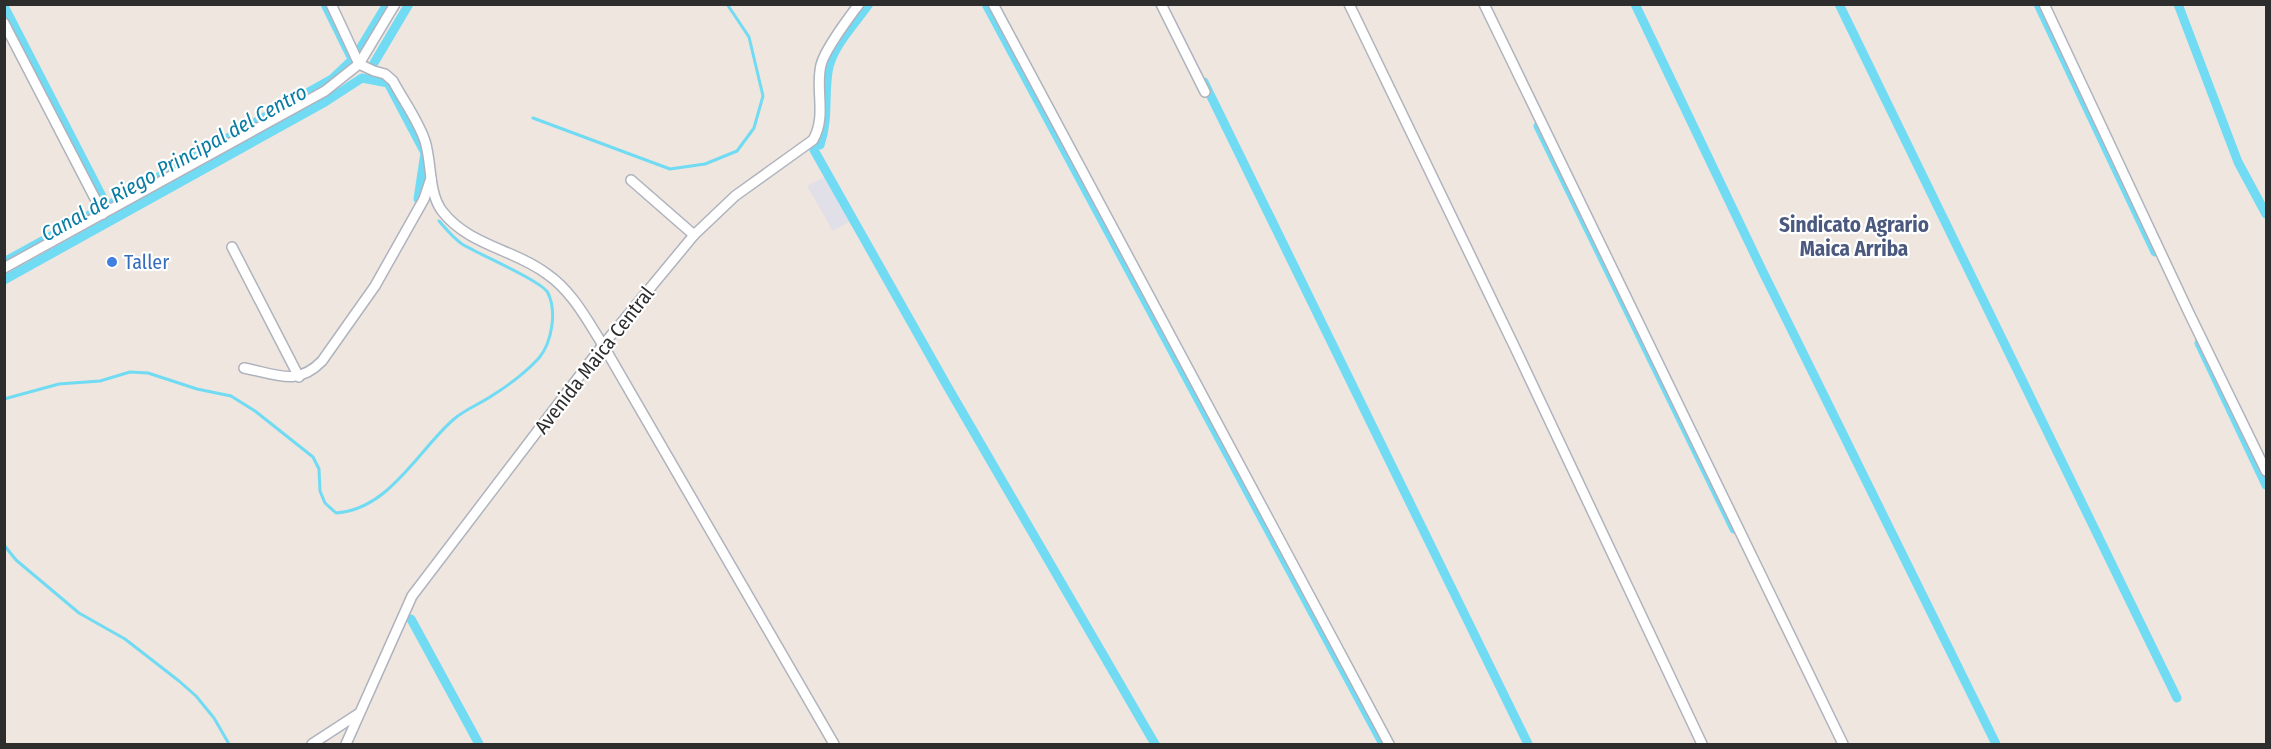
<svg xmlns="http://www.w3.org/2000/svg" width="2271" height="749" viewBox="0 0 2271 749" font-family="'Fira Sans Condensed',sans-serif">
<style>
.industrial{fill:#e1dfe7}
.lines{fill:none;stroke-linecap:round;stroke-linejoin:round}
.stream{stroke:#70dbf3;stroke-width:3}
.canal{stroke:#70dbf3;stroke-width:9}
.minor-casing{stroke:#afb3bd;stroke-width:12}
.minor{stroke:#fff;stroke-width:9}
.shop-dot{fill:#3f7fe0;stroke:#fff;stroke-width:2}
.labels{text-anchor:middle;dominant-baseline:central;stroke-width:4.5;stroke-linejoin:round;paint-order:stroke}
.shop-label{font-size:20px;fill:#366cbe;stroke:#fff;text-anchor:start}
.street-label{font-size:20px;fill:#2d2d2d;stroke:#fff}
.water-label{font-size:21px;font-style:italic;fill:#097ca4;stroke:#fff}
.neighbourhood-label{font-size:21px;font-weight:bold;fill:#4b597f;stroke:#fff}
</style>
<rect width="100%" height="100%" fill="#eee6df"/>
<polygon class="industrial" points="825,177 852,220 833,231 807,186"/>
<g class="lines">
<g class="stream">
<polyline points="533,118 670,169 705,164 737,151 754,128 763,96 749,37 727,4"/>
<path d="M4,399L59,384L100,381L130,372L148,373L197,389L231,396L255,411L313,457L319,469L320,491L325,503L336,513C389,510 419,449 454,419C466,409 480,404 493,395C509,385 526,372 539,358C552,342 557,312 548,293C542,281 478,254 462,244C453,238 446,229 439,221"/>
<polyline points="4,545 16,560 79,613 125,639 179,681 196,696 214,718 229,744"/>
</g>
<g class="canal">
<polyline points="325,4 351,57"/>
<polyline points="986,4 1383,744"/>
<polyline points="1635,4 1763,272 1996,744"/>
<polyline points="1839,4 2177,698"/>
<polyline points="2038,4 2155,252"/>
<polyline points="2178,4 2238,162 2266,214"/>
<polyline points="4,6 107,206 332,79 353,59"/>
<polyline points="361,47 387,4"/>
<polyline points="374,63 409,4"/>
<polyline points="1204,82 1528,744"/>
<polyline points="1538,126 1734,529"/>
<path d="M820,145C829,118 824,99 828,72C831,48 855,24 869,4"/>
<polyline points="814,150 946,384 1155,744"/>
<polyline points="4,262 93,213"/>
<polyline points="4,280 325,102 362,78 388,83 425,153 418,199"/>
<polyline points="2199,343 2266,485"/>
<polyline points="411,619 479,744"/>
</g>
<defs>
<g id="minor">
<path d="M331,4L359,64L374,71L385,74L393,81C403,100 418,120 425,141C432,163 428,192 442,211C469,246 514,249 547,274C572,291 587,320 603,345L834,744"/>
<polyline points="993,4 1389,744"/>
<polyline points="1161,4 1205,92"/>
<polyline points="1349,4 1518,354 1702,744"/>
<polyline points="1484,4 1843,744"/>
<polyline points="2044,4 2189,313 2266,471"/>
<polyline points="4,23 103,214"/>
<polyline points="631,180 694,235"/>
<polyline points="232,247 299,377"/>
<polyline points="4,268 325,91 359,64 395,4"/>
<path d="M244,368C276,374 297,387 322,361L375,286L424,199L431,178"/>
<polyline points="312,744 358,714"/>
<path d="M346,744L412,596L603,345L694,235L735,196L813,140C827,116 815,90 821,65C825,49 848,19 859,4"/>
</g>
</defs>
<use href="#minor" class="minor-casing"/>
<use href="#minor" class="minor"/>
</g>
<circle class="shop-dot" cx="112" cy="262" r="6"/>
<g class="labels">
<g class="shop-label">
<text x="124" y="262">Taller</text>
</g>
<g class="street-label">
<text transform="translate(594 360) rotate(-52)">Avenida Maica Central</text>
</g>
<g class="water-label">
<text transform="translate(174 163) rotate(-29)">Canal de Riego Principal del Centro</text>
</g>
<g class="neighbourhood-label">
<text x="1854" y="225">Sindicato Agrario<tspan x="1854" dy="24">Maica Arriba</tspan></text>
</g>
</g>
<rect width="2271" height="749" fill="none" stroke="#2d2d2d" stroke-width="12"/>
</svg>
